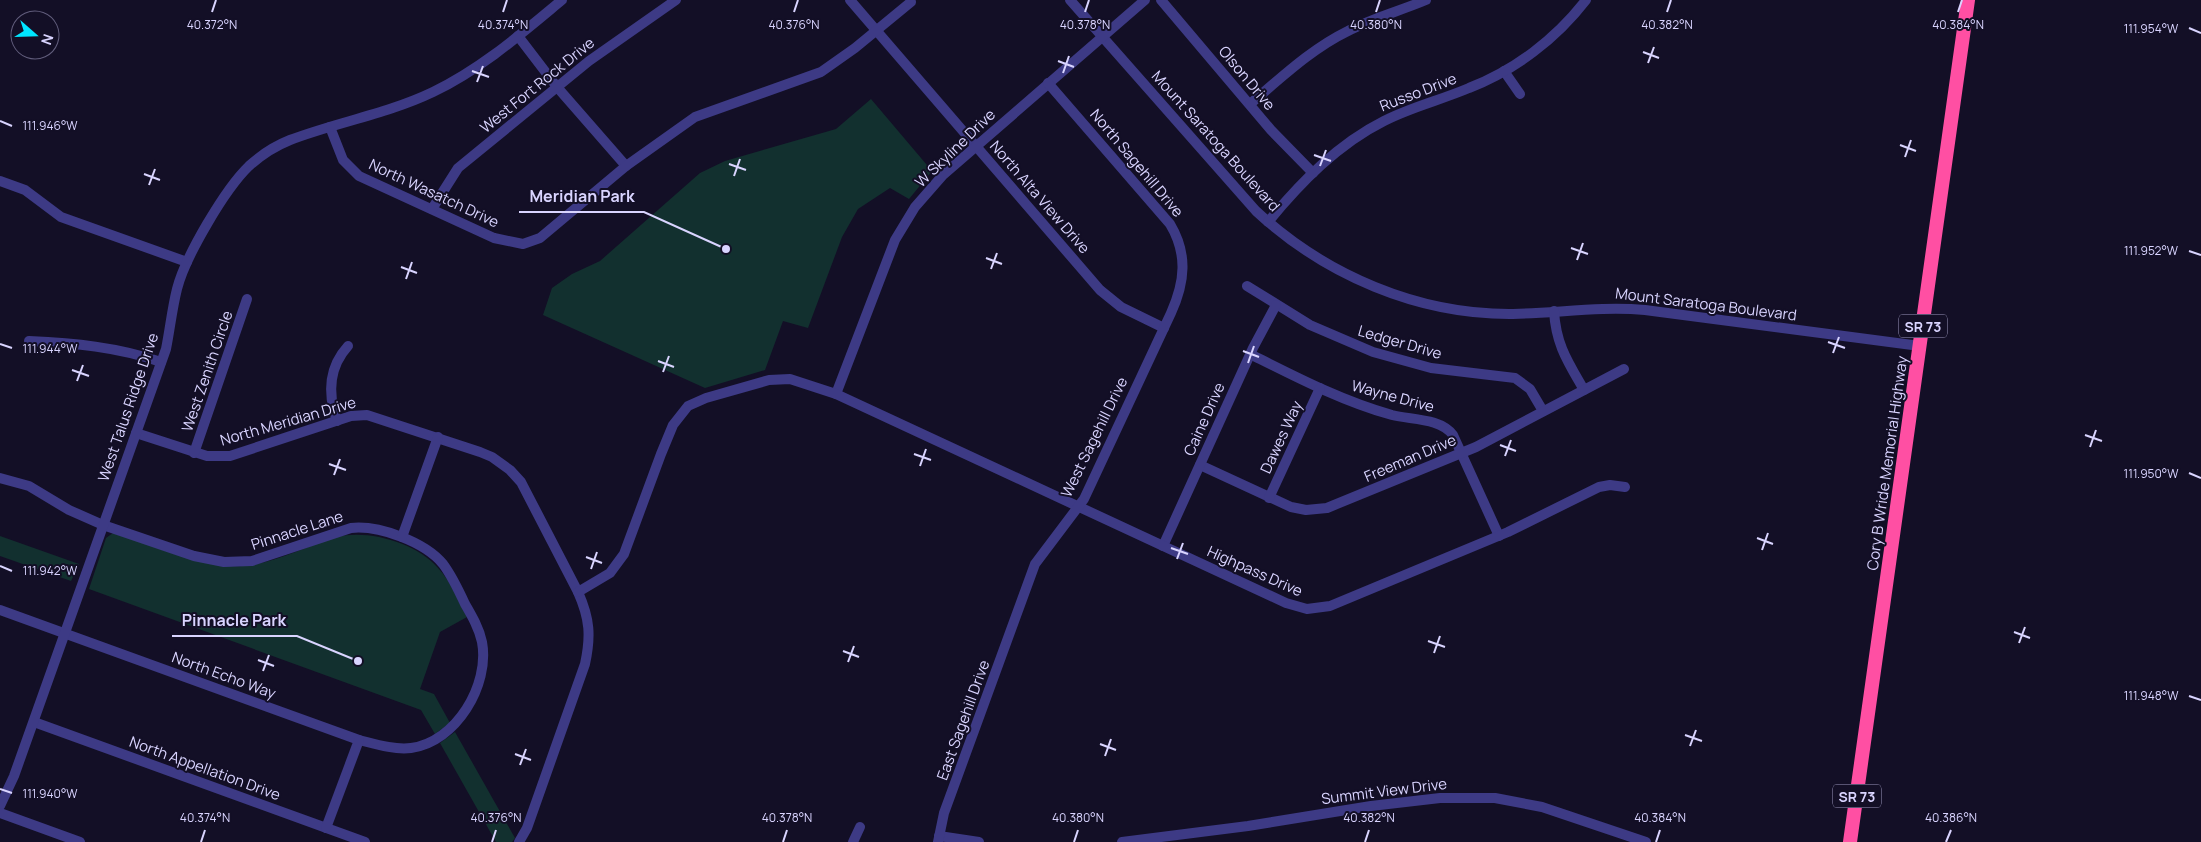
<svg xmlns="http://www.w3.org/2000/svg" width="2201" height="842" viewBox="0 0 2201 842" font-family="Manrope,sans-serif">
<style>
.green{fill:#12302f}
.lines{fill:none;stroke-linecap:round;stroke-linejoin:round}
.minor{stroke:#3d3a85;stroke-width:10}
.highway{stroke:#ff4fa3;stroke-width:14}
.ticks{fill:none;stroke:#d9d4ff;stroke-width:2}
.labels{text-anchor:middle;dominant-baseline:central;stroke-width:4;stroke-linejoin:round;paint-order:stroke}
.shield{fill:#130f26;stroke:#9e99be;stroke-width:1}
.shield-label{font-size:14px;font-weight:bold;fill:#d9d4ff}
.street-label{font-size:15px;fill:#d9d4ff;stroke:#130f26}
.ticks-label{font-size:12px;text-anchor:middle;fill:#d9d4ff;stroke:#130f26;stroke-width:4;stroke-linejoin:round;paint-order:stroke}
.leader{fill:none;stroke:#d9d4ff;stroke-width:2}
.callout-dot{fill:#d9d4ff;stroke:#130f26;stroke-width:2}
.callout-label{font-size:16px;text-anchor:middle;font-weight:bold;fill:#d9d4ff;stroke:#130f26;stroke-width:4;stroke-linejoin:round;paint-order:stroke}
</style>
<rect width="100%" height="100%" fill="#130f26"/>
<g class="green">
<polygon points="871,99 932,171 909,199 890,188 858,209 842,237 808,328 783,321 765,370 705,388 543,315 552,288 572,274 600,261 700,173 725,161 836,129"/>
<path d="M113,533C146,543 209,569 242,566C274,564 305,546 337,537C368,529 417,543 438,568C451,581 458,601 467,617L440,632L420,689L434,694L450,723L435,734L421,710L89,589L106,538Z"/>
<polygon points="0,536 79,564 71,581 0,556"/>
<polygon points="455,732 515,838 512,842 496,842 440,743"/>
</g>
<g class="lines">
<g class="minor">
<polyline points="850,0 1100,290 1121,307 1164,328"/>
<path d="M1070,0L1256,211C1325,275 1418,315 1513,314C1558,313 1601,306 1645,310L1920,346"/>
<polyline points="1161,0 1271,130 1313,173"/>
<polyline points="518,36 557,87 626,166"/>
<polyline points="1504,71 1520,94"/>
<path d="M1250,104C1281,78 1311,49 1348,31C1373,18 1400,11 1426,0"/>
<polyline points="330,127 343,160 359,176 494,238 523,244 540,238 626,166 695,117 821,72 855,48 911,2"/>
<polyline points="0,181 25,190 61,217 187,262"/>
<polyline points="432,209 458,168 589,61 676,0"/>
<path d="M1268,222C1301,182 1338,144 1384,121C1411,107 1441,100 1469,88C1515,70 1556,39 1586,0"/>
<polyline points="1247,286 1310,325 1373,352 1431,368 1515,378 1530,389 1543,411"/>
<path d="M1554,311C1556,345 1568,362 1584,390"/>
<path d="M29,341C73,343 118,347 161,362"/>
<path d="M1250,354C1296,377 1342,401 1392,415C1412,420 1440,418 1453,435L1499,536"/>
<polyline points="836,394 895,240 915,207 943,175 1145,0"/>
<path d="M337,421C328,395 328,368 348,346"/>
<path d="M136,433L207,456H230L351,416L367,415L480,452L492,457L510,470L521,482L578,592C590,619 591,636 585,664L527,828L519,842"/>
<polyline points="194,453 247,299"/>
<polyline points="1200,465 1291,507 1306,510 1327,508 1476,447 1624,369"/>
<path d="M0,478L29,486L69,510L103,525L194,556L224,562L252,561L351,528C379,525 425,542 443,564C452,576 459,591 465,604C472,616 479,628 482,642C490,685 456,742 411,748C394,750 375,744 359,740L0,610"/>
<polyline points="1269,498 1320,388"/>
<polyline points="402,537 438,437"/>
<polyline points="1163,546 1253,348 1276,305"/>
<polyline points="578,592 610,573 624,554 661,454 673,425 688,406 706,398 769,380 790,379 836,394 1286,603 1307,609 1330,606 1508,532 1599,487 1610,485 1625,487"/>
<polyline points="34,722 365,842"/>
<path d="M0,806L14,776L166,349C170,329 172,309 177,289C185,257 225,189 249,166C261,155 275,146 290,140C337,122 387,114 433,92C481,69 521,34 562,0"/>
<polyline points="0,813 80,842"/>
<polyline points="326,828 359,740"/>
<polyline points="939,836 979,842"/>
<polyline points="853,842 860,827"/>
<path d="M938,842L944,813L1035,564L1084,499L1171,313C1185,282 1188,254 1170,224L1048,83"/>
<polyline points="1122,842 1248,826 1371,806 1440,798 1495,798 1542,807 1646,842"/>
</g>
<polyline class="highway" points="1850,842 1968,0"/>
</g>
<path class="ticks" d="M212,12L216,0M503,12L507,0M794,12L798,0M1085,12L1089,0M1376,12L1380,0M1667,12L1671,0M1958,12L1962,0M2189,28L2201,33M1643,52L1659,58M1058,61L1074,67M1648,63L1654,47M472,71L489,77M1063,73L1069,56M477,82L483,66M0,121L12,126M1900,145L1916,151M1314,155L1331,161M1905,157L1911,140M729,164L746,170M1320,166L1326,150M144,174L160,180M734,176L740,159M149,185L155,169M1571,248L1588,254M2189,251L2201,255M986,258L1002,264M1577,260L1583,243M401,267L417,273M991,269L997,253M406,279L412,262M1828,342L1845,348M0,344L12,348M1243,351L1259,357M1833,353L1839,337M658,361L674,367M1248,363L1254,346M72,370L89,376M663,372L669,356M77,381L83,365M2085,435L2102,441M1500,445L1516,451M2090,447L2096,430M914,454L931,460M1505,456L1511,440M329,464L346,470M920,466L926,449M2189,473L2201,478M334,475L340,459M1757,538L1773,544M1171,548L1188,554M1762,550L1768,533M586,557L602,563M1177,559L1183,543M0,566L12,571M591,569L597,552M2014,632L2030,638M1428,641L1445,647M2019,643L2025,627M843,651L859,657M1434,653L1440,636M258,660L274,666M848,662L854,646M263,671L269,655M2189,696L2201,700M1685,735L1702,741M1100,744L1116,750M1690,746L1696,730M515,754L531,760M1105,756L1111,739M520,765L526,749M0,789L12,793M201,842L205,830M492,842L496,830M783,842L787,830M1074,842L1078,830M1365,842L1369,830M1656,842L1660,830M1946,842L1951,830"/>
<g class="labels">
<g class="shield">
<rect x="1899" y="314.5" width="48" height="23" rx="4"/>
<rect x="1833" y="784.5" width="48" height="23" rx="4"/>
</g>
<g class="shield-label">
<text x="1923" y="326">SR 73</text>
<text x="1857" y="796">SR 73</text>
</g>
<g class="street-label">
<text transform="translate(1247 78) rotate(50)">Olson Drive</text>
<text transform="translate(537 85) rotate(-39)">West Fort Rock Drive</text>
<text transform="translate(1418 92) rotate(-21)">Russo Drive</text>
<text transform="translate(1216 141) rotate(48)">Mount Saratoga Boulevard</text>
<text transform="translate(955 148) rotate(-44)">W Skyline Drive</text>
<text transform="translate(1137 163) rotate(50)">North Sagehill Drive</text>
<text transform="translate(434 193) rotate(25)">North Wasatch Drive</text>
<text transform="translate(1040 197) rotate(49)">North Alta View Drive</text>
<text transform="translate(1706 304) rotate(7)">Mount Saratoga Boulevard</text>
<text transform="translate(1400 342) rotate(16)">Ledger Drive</text>
<text transform="translate(207 371) rotate(-71)">West Zenith Circle</text>
<text transform="translate(1393 396) rotate(15)">Wayne Drive</text>
<text transform="translate(128 407) rotate(-71)">West Talus Ridge Drive</text>
<text transform="translate(1204 419) rotate(-66)">Caine Drive</text>
<text transform="translate(288 421) rotate(-16)">North Meridian Drive</text>
<text transform="translate(1094 437) rotate(-64)">West Sagehill Drive</text>
<text transform="translate(1281 437) rotate(-65)">Dawes Way</text>
<text transform="translate(1410 458) rotate(-23)">Freeman Drive</text>
<text transform="translate(1887 463) rotate(-82)">Cory B Wride Memorial Highway</text>
<text transform="translate(297 530) rotate(-18)">Pinnacle Lane</text>
<text transform="translate(1255 571) rotate(24)">Highpass Drive</text>
<text transform="translate(224 675) rotate(20)">North Echo Way</text>
<text transform="translate(963 720) rotate(-70)">East Sagehill Drive</text>
<text transform="translate(205 768) rotate(20)">North Appellation Drive</text>
<text transform="translate(1384 791) rotate(-7)">Summit View Drive</text>
</g>
</g>
<g class="ticks-label">
<text x="212" y="29">40.372°N</text>
<text x="1667" y="29">40.382°N</text>
<text x="503" y="29">40.374°N</text>
<text x="794" y="29">40.376°N</text>
<text x="1085" y="29">40.378°N</text>
<text x="1376" y="29">40.380°N</text>
<text x="1958" y="29">40.384°N</text>
<text x="2151" y="33">111.954°W</text>
<text x="50" y="130">111.946°W</text>
<text x="2151" y="255">111.952°W</text>
<text x="50" y="353">111.944°W</text>
<text x="2151" y="478">111.950°W</text>
<text x="50" y="575">111.942°W</text>
<text x="2151" y="700">111.948°W</text>
<text x="50" y="798">111.940°W</text>
<text x="205" y="822">40.374°N</text>
<text x="496" y="822">40.376°N</text>
<text x="787" y="822">40.378°N</text>
<text x="1078" y="822">40.380°N</text>
<text x="1369" y="822">40.382°N</text>
<text x="1660" y="822">40.384°N</text>
<text x="1951" y="822">40.386°N</text>
</g>
<path class="leader" d="M726 249L644 212H519M358 661L297 636H172"/>
<g class="callout-dot">
<circle cx="726" cy="249" r="5"/>
<circle cx="358" cy="661" r="5"/>
</g>
<g class="callout-label">
<text x="582" y="202">Meridian Park</text>
<text x="234" y="626">Pinnacle Park</text>
</g>
<g transform="translate(35 35) rotate(110)"><circle r="24" fill="#130f26" stroke="#625e7d"/>
<path d="M0-4L9 19L0 12L-9 19Z" fill="#00e5ff"/>
<text y="-8" font-size="14" font-weight="bold" text-anchor="middle" fill="#d9d4ff">N</text>
</g>
</svg>
